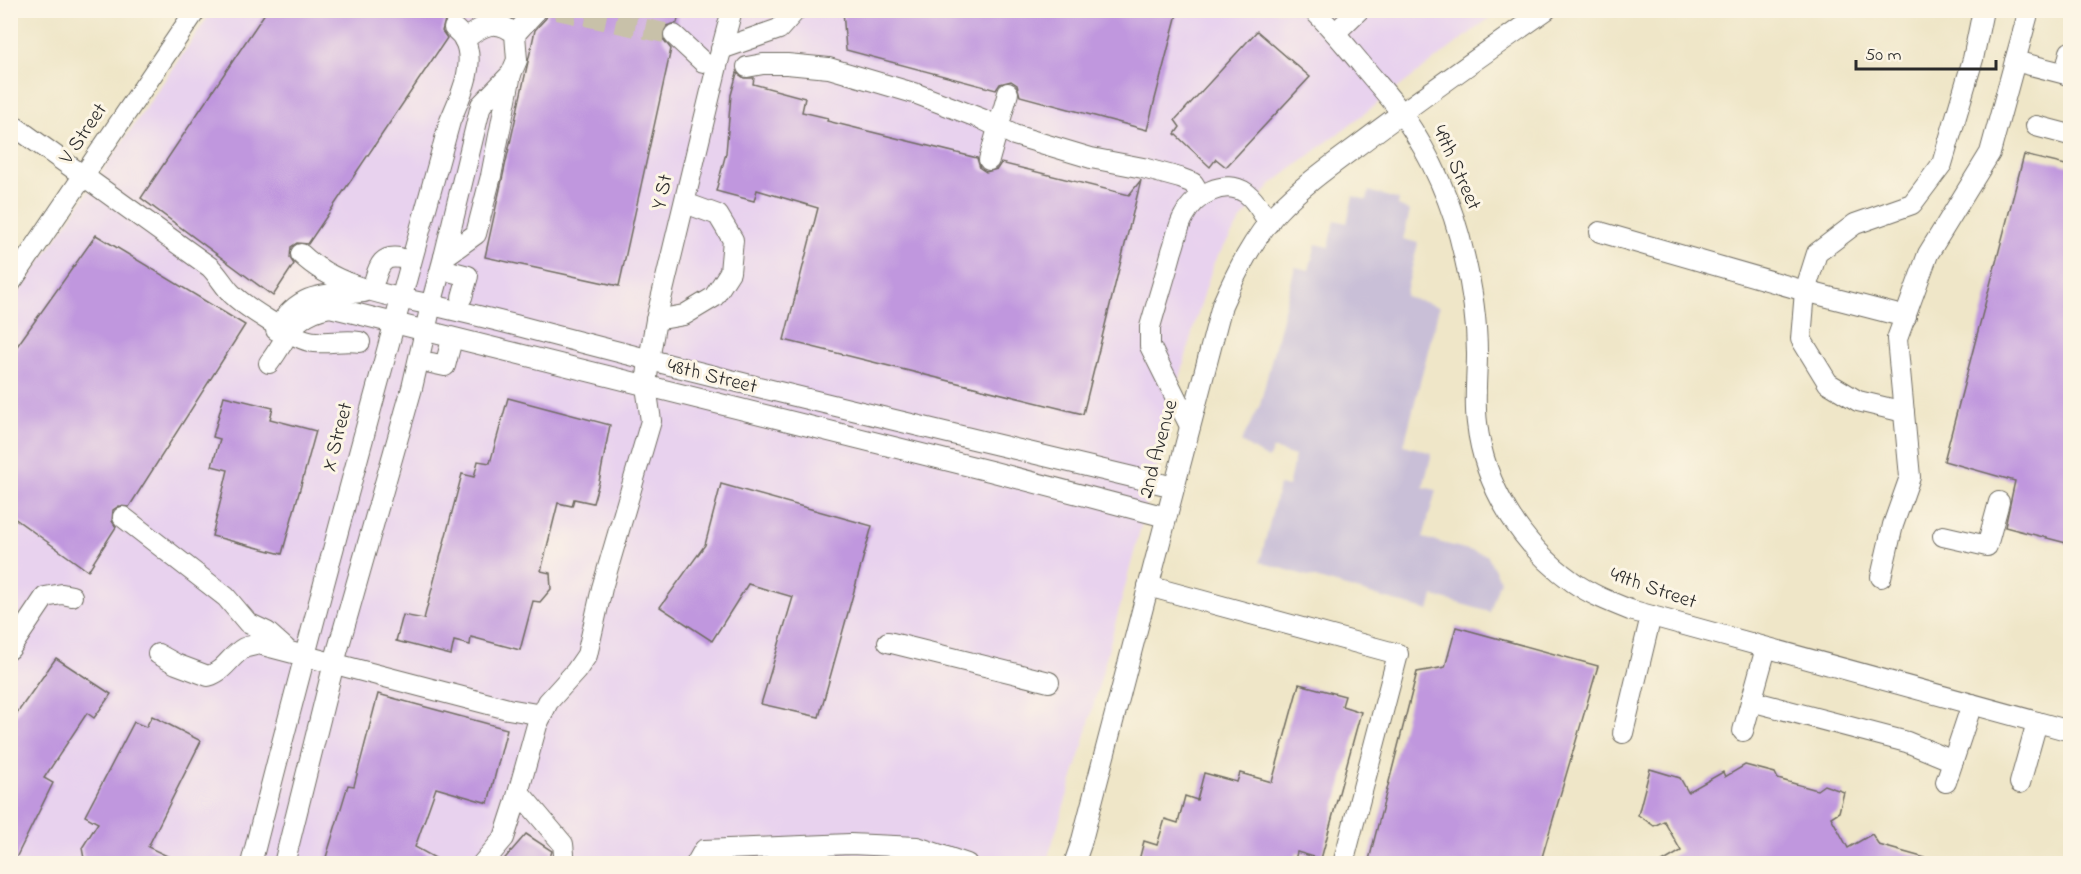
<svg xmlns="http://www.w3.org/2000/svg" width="2081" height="874" viewBox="0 0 2081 874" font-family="'Indie Flower',sans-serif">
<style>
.built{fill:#e8d2ee}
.industrial{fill:#c9bfd7}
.building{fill:#c097de}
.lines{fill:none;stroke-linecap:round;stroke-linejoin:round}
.minor-tunnel{stroke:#c8c1a9;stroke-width:20;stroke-dasharray:20 10;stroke-linecap:butt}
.minor-casing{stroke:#706c62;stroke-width:22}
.minor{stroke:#fff;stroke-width:20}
.labels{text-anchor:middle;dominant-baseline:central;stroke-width:6;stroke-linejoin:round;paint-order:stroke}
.street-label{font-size:21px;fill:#2b2b2b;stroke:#fcf5e5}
</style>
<rect width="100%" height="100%" fill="#fcf5e5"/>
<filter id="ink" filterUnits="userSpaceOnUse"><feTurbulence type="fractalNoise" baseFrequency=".0167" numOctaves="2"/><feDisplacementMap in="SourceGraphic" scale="12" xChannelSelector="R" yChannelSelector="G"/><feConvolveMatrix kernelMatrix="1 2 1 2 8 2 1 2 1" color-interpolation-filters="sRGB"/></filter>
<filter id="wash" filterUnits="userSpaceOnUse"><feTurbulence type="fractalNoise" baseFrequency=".008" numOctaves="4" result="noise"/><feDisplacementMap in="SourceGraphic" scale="24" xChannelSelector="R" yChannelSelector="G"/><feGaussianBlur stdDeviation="1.35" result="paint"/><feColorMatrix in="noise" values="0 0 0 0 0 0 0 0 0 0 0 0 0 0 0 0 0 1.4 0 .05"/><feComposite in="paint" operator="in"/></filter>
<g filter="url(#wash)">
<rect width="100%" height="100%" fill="#efe6c8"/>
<polygon class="built" points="212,11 1499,11 1273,183 1241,220 1214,262 1194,326 1082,749 1046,863 11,863 10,306"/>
<polygon class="industrial" points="1369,191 1399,200 1398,206 1410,211 1403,239 1418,243 1405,296 1439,307 1404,445 1432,453 1423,487 1436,490 1423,538 1487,555 1500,580 1490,612 1433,596 1429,611 1260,562 1279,485 1288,487 1295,456 1273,449 1268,459 1241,442 1260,405 1295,267 1309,270 1316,244 1329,247 1335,220 1347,223 1353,196 1367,200"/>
<g id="blocks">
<g class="building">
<polygon points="267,10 466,10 461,18 451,16 445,20 442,31 447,38 308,244 297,243 291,247 290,258 294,264 273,296 141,198"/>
<polygon points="549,10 680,10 677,23 666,26 662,33 663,39 671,49 619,286 485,257 535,30 546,18"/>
<polygon points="843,10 1178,10 1147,130 1020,96 1017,85 1011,81 1000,84 996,90 846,50"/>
<polygon points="1257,31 1310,77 1226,167 1216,159 1210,167 1175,134 1180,127 1175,120"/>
<polygon points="737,73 744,78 754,78 753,84 805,98 802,112 828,118 827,121 977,158 980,168 986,172 997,169 1001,163 1129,195 1141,180 1083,414 784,340 818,208 757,190 754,201 716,191 726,153 731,95"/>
<polygon points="2024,155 2070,166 2070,544 2005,527 2015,481 1944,461"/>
<polygon points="96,235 245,325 129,507 119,506 113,510 112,521 116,527 88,571 10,515 10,356"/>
<polygon points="224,396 273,408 270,419 316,431 282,554 212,536 228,470 212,466 220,439 213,437"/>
<polygon points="508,398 610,425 599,482 593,503 574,499 572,506 558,503 541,571 550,573 551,589 540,602 533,601 520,650 471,637 470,645 454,641 451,655 396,641 403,615 424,619 462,474 474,477 478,461 490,463"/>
<polygon points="721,484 872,526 819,717 761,704 793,597 748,584 712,641 660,607 705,545"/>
<polygon points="1456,627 1598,666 1540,864 1368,864 1417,672 1445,667"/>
<polygon points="56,658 111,694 94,718 87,713 44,778 53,783 13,864 10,864 10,723"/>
<polygon points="1299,684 1345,696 1342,706 1361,712 1321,859 1297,852 1294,864 1138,864 1144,841 1157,845 1165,819 1178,823 1185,796 1197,800 1204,773 1237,782 1240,773 1272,782"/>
<polygon points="378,694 507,729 488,803 436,788 415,847 446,864 324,864 348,785 354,786"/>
<polygon points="152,716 201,741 148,847 184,864 85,864 82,848 98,823 85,816 134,722 146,727"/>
<polygon points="1745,765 1775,773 1778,779 1817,790 1824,785 1844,792 1839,812 1831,817 1848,848 1872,834 1879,845 1929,859 1928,864 1659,864 1681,851 1664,821 1654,826 1638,815 1650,769 1680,778 1688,792 1723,772 1725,777"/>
<polygon points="526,834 552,851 548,864 500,864"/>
</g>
</g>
</g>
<g filter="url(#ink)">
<use href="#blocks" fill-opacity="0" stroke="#706c62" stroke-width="1.5"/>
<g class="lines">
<polyline class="minor-tunnel" points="557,10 674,35"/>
<defs>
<g id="minor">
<path d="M1313,10C1331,27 1346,46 1362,65C1375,81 1390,97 1402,114C1431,156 1453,205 1464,255C1472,287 1477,321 1477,354C1477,377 1474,400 1477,423C1484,486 1521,545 1573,582C1590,594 1610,602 1630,610L2070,731"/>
<polyline points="1335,33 1359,10"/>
<polyline points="515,34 537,10"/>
<polyline points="674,35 703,62"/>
<polyline points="721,49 779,29 796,10"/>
<polyline points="2015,61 2070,75"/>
<polyline points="747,67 763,64 787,64 829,68 917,94 982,119 1014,135 1091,158 1143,168 1180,178 1193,183 1201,196"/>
<polyline points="2065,74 2070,52"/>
<path d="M10,123L210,267C218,275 223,284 230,292C242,305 292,337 309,341C325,345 343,339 360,342"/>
<polyline points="2036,126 2070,135"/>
<polyline points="989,160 1008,93"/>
<polyline points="1600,232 1805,291 1906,317"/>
<path d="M301,254C335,287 387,295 431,305C459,311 487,318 515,325C734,383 954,434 1174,487"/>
<polyline points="444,257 476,234 491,176 511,74"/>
<polyline points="449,271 468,276 462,297"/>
<path d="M375,279C379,265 383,255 400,258"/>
<polyline points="10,284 196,10"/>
<polyline points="656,320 684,315 714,297 730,272 733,240 718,215 685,203"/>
<path d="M276,330C300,291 323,295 364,292"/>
<path d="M269,363C290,336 290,315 330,307L990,471L1166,517"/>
<polyline points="431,363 445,366 450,347"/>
<polyline points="1904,412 1858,401 1828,383 1801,339 1805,291 1817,253 1855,224 1912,204 1942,164 1973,59 1983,10"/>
<path d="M1190,426L1150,346V327C1157,302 1165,277 1172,251C1176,240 1178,226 1184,216C1195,195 1224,178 1246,193C1256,200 1262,213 1269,223"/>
<polyline points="123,517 226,597 248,623 267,632 285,648"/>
<polyline points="1943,536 1987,546 1999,502"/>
<polyline points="1881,577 1893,525 1910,477 1897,339 1928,254 1990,153 2029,10"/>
<polyline points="1148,586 1398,654 1343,864"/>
<polyline points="888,642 1049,682"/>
<polyline points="10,649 45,597 62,594 72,596"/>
<path d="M158,654L176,664L208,676C225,671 230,656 244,648C248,646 254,646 259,644L508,709L542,715"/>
<polyline points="1751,701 1907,742 1953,761"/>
<polyline points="1743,731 1766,648"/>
<polyline points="1623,733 1651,616"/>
<polyline points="1946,782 1972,704"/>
<polyline points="2020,783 2037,722"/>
<polyline points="519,792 563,844 565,864"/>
<path d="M251,864C314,615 382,368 450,121C460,97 477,64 464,39C462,35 457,31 454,28"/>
<path d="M284,864L334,663L412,388L431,305L444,257L481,105L511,74L517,60L515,34C496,17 481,26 464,40"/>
<polyline points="482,864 504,838 515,804 537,725 548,702 576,671 587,655 602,588 651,421 646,386 649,360 656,320 717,66 732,10"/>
<polyline points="696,864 704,850 850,844 917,847 967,864"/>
<path d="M1074,864L1081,844L1222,305C1237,271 1253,239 1278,211C1301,187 1329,167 1356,147C1418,100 1482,55 1546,10"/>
</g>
</defs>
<use href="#minor" class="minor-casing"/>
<use href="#minor" class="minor"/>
</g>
</g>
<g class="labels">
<g class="street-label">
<text transform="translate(84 134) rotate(-56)">V Street</text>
<text transform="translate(1456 168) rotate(66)">49th Street</text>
<text transform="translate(663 192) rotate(-77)">Y St</text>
<text transform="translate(712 377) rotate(14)">48th Street</text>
<text transform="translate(338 437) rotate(-75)">X Street</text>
<text transform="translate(1159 449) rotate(-75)">2nd Avenue</text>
<text transform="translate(1653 589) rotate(19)">49th Street</text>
</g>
</g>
<rect width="2081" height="874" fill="none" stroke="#fcf5e5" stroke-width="36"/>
<path d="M1856 60v9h140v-9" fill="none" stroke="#2b2b2b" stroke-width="3"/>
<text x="1865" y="60" font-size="18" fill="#2b2b2b" stroke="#fcf5e5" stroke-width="4.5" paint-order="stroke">50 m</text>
</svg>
